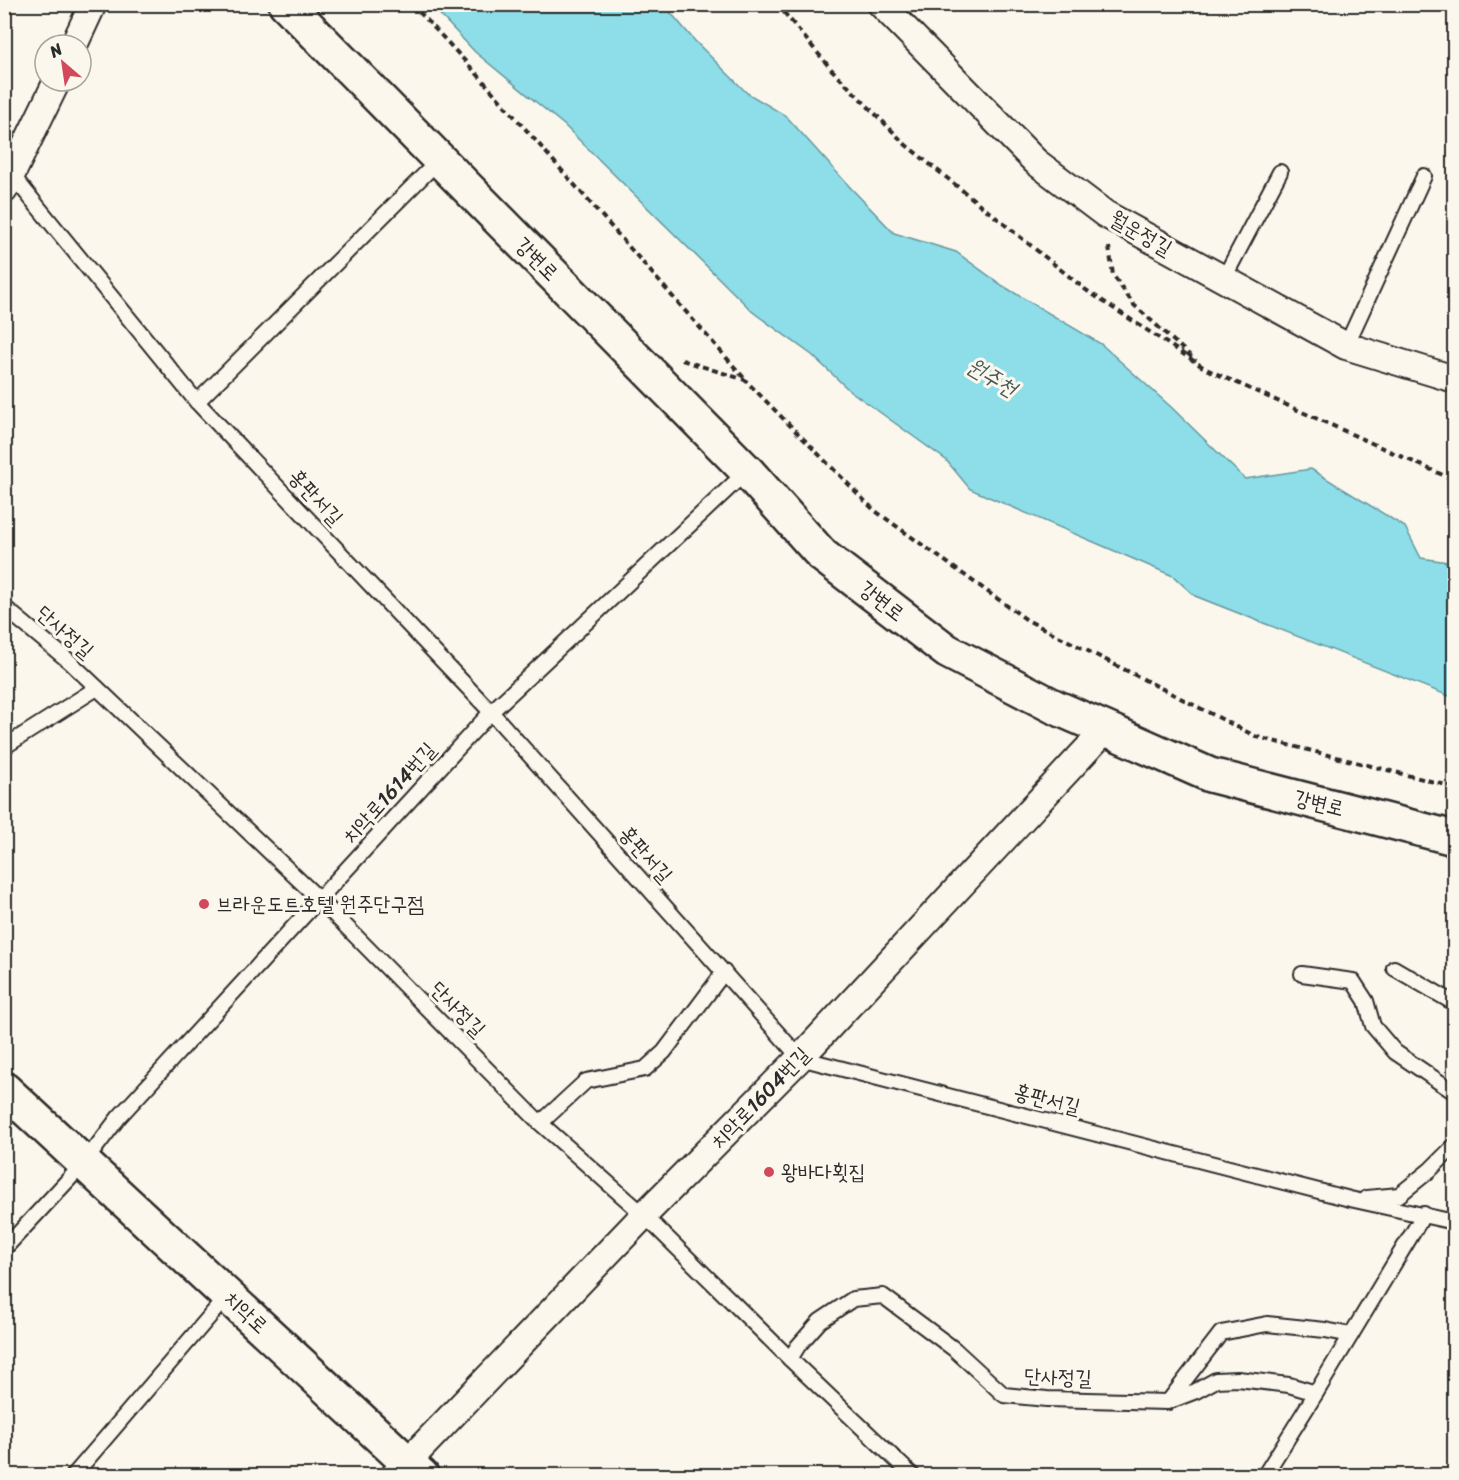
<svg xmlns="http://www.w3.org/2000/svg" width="1459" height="1480" viewBox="0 0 1459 1480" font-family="Sriracha,'Poor Story',sans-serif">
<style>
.water{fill:#8ddee9;stroke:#66969d;stroke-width:1.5}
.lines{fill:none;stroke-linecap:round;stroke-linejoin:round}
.service-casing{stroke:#2b2b2b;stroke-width:18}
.minor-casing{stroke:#2b2b2b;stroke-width:30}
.tertiary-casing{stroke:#2b2b2b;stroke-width:38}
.secondary-casing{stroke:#2b2b2b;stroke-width:38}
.path{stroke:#2b2b2b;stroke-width:4;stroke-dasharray:6 4.5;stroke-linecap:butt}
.service{stroke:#fbf7ec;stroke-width:14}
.minor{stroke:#fbf7ec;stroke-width:26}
.tertiary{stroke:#fbf7ec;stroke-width:33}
.secondary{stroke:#fbf7ec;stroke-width:33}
.poi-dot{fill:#d1495b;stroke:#fbf7ec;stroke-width:2}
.labels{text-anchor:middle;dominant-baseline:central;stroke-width:6;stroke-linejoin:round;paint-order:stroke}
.street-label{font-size:21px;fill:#2b2b2b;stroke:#fbf7ec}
.poi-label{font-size:21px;fill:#2b2b2b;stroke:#fbf7ec;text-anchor:start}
.water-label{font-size:22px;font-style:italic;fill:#44585a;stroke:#fbf7ec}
</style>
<rect width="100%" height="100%" fill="#fbf7ec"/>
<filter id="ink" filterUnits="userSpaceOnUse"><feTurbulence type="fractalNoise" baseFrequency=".0167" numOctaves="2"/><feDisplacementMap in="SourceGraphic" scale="12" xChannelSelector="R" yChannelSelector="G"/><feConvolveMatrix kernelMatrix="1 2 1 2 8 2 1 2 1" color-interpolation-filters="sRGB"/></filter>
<g filter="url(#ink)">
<polygon class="water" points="431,5 664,5 695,41 747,93 786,116 849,186 894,233 956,252 1003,286 1101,344 1171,407 1245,479 1311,469 1405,527 1421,558 1454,563 1454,698 1195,596 1173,576 970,489 946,460 849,390 812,355 754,313 564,125 475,52"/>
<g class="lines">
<defs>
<g id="service">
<polyline points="12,175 197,402 491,712 800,1058 1350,1199 1454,1222"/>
<polyline points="1223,280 1280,172"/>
<polyline points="1346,346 1424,176"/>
<polyline points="197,402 439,160"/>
<polyline points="4,607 69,661 320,900 539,1122 644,1215 790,1359 913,1476"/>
<polyline points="4,747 97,688"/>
<polyline points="1394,968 1454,1003"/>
<polyline points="1302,974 1353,981 1366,1001 1373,1026 1395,1052 1454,1092"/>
<polyline points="539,1122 547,1117 586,1081 645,1069 664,1052 724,972"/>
<polyline points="1367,1198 1399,1195 1430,1170 1454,1146"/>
<polyline points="4,1249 84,1163 119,1117 491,712 747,471"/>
<polyline points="790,1359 798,1346 820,1321 853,1299 883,1296 954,1349 1004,1395 1047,1399 1168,1402 1221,1333 1267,1324 1325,1330 1351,1335"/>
<polyline points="1170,1401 1196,1391 1216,1380 1238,1379 1289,1385 1316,1393"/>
<polyline points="73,1476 228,1295"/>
<polyline points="1264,1476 1316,1393 1424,1214"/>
</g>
<g id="minor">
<polyline points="881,4 1036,162 1105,214 1346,346 1454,379"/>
<polyline points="74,45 93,4"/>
<polyline points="4,190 57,81"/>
<polyline points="394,1476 644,1215 800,1058 1106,729"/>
</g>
<polyline id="tertiary" points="286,4 747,471 822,555 947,651 1055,707 1106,729 1210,775 1454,838"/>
<polyline id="secondary" points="4,1089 422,1476"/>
</defs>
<use href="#service" class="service-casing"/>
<use href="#minor" class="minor-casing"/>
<use href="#tertiary" class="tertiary-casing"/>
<use href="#secondary" class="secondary-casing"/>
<g class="path">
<polyline points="412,4 478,75 745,379"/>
<polyline points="777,4 831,69 906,145 1086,290 1206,369 1454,480"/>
<polyline points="1109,247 1113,275 1134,305 1196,361"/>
<polyline points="682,360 745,380 874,510 1027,620 1257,737 1454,787"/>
</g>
<use href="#service" class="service"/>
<use href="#minor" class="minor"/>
<use href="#tertiary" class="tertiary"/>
<use href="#secondary" class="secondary"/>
</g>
</g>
<g class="poi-dot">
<circle cx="204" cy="904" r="6"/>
<circle cx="769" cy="1172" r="6"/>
</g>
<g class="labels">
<g class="street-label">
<text transform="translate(1141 233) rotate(30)">월운정길</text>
<text transform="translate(537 259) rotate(45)">강변로</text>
<text transform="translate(316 497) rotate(47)">홍판서길</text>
<text transform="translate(882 601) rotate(38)">강변로</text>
<text transform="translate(65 632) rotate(41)">단사정길</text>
<text transform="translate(389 793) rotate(-48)">치악로1614번길</text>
<text transform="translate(1319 803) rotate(14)">강변로</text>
<text transform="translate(646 854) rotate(48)">홍판서길</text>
<text transform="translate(458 1009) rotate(45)">단사정길</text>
<text transform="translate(760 1098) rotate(-46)">치악로1604번길</text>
<text transform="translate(1047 1099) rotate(14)">홍판서길</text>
<text transform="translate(246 1312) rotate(43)">치악로</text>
<text transform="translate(1058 1377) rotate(2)">단사정길</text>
</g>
<g class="poi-label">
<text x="216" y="904">브라운도트호텔 원주단구점</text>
<text x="781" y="1172">왕바다횟집</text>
</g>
<g class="water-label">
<text transform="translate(992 377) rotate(31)">원주천</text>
</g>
</g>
<rect width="1459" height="1480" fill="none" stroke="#fbf7ec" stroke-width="24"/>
<rect x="12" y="12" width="1435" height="1456" fill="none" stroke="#2b2b2b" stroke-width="2" filter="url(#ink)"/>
<g transform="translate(63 63) rotate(331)"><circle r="28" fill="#fbf7ec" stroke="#a8a59f" stroke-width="1.5"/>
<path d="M0-4.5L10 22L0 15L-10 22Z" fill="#d1495b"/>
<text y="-9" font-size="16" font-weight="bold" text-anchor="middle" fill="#2b2b2b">N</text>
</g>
</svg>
